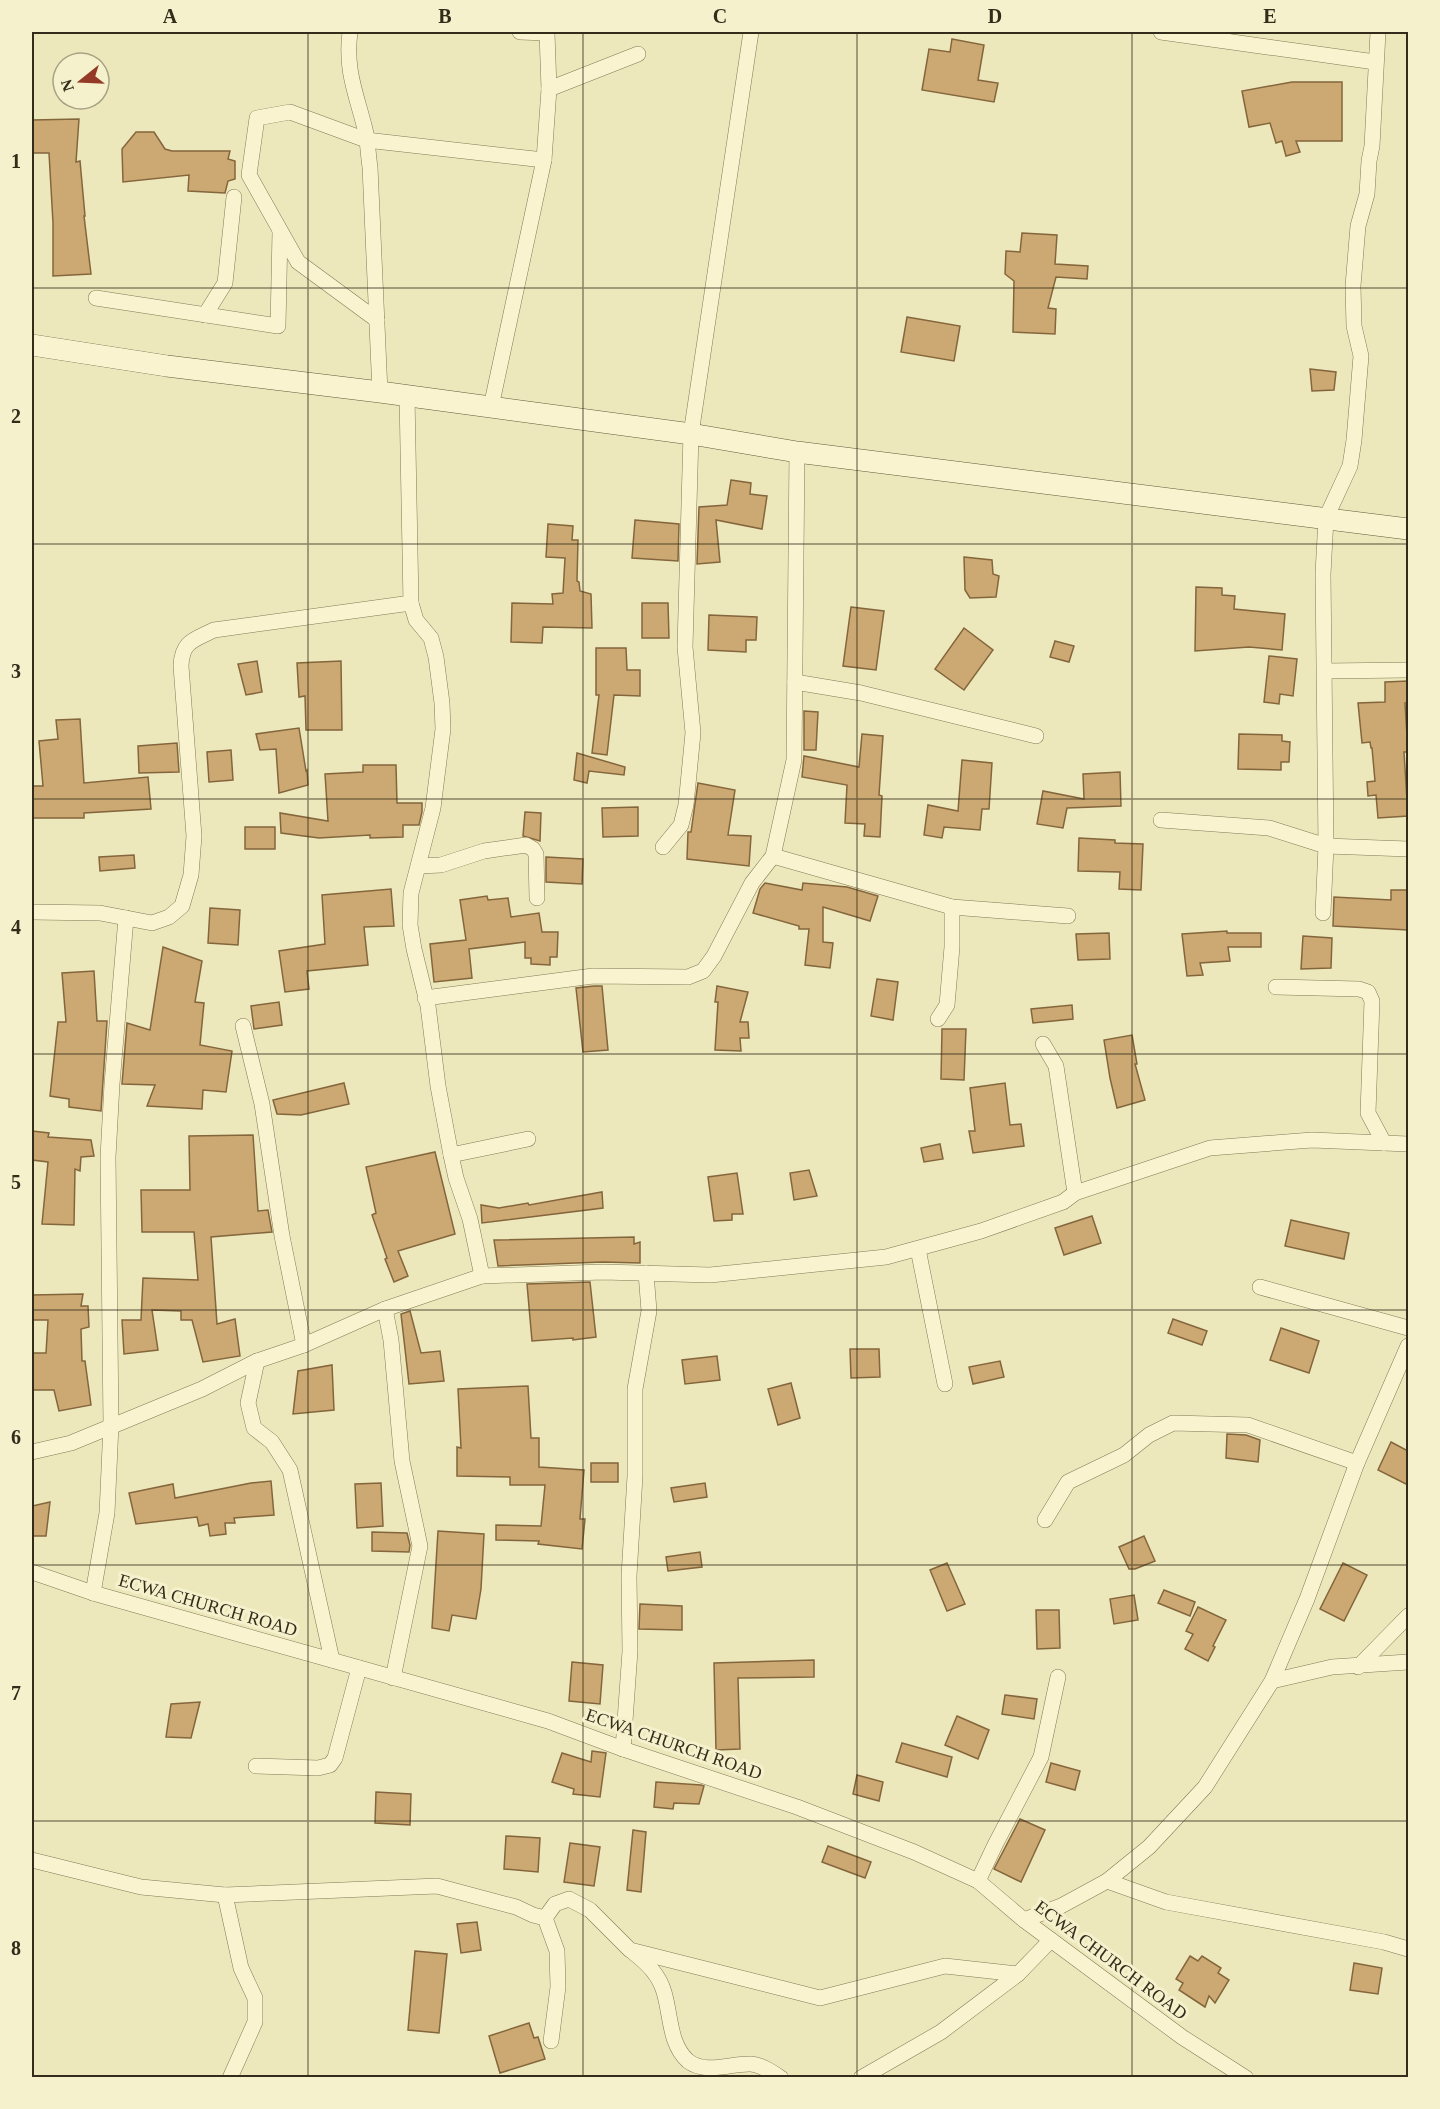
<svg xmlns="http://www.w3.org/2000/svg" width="1440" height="2109" viewBox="0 0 1440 2109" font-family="Georgia,serif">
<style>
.building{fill:#cca872;stroke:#84663c;stroke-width:1.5}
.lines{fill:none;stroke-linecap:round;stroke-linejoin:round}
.street-casing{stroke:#857856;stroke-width:16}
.secondary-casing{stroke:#665839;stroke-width:22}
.street{stroke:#f9f4cf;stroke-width:15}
.secondary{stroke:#f9f4cf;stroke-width:21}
.grid{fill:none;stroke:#342c1b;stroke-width:1.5;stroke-opacity:0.55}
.labels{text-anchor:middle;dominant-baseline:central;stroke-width:6;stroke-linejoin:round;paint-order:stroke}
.street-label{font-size:18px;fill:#342c1b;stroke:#f5f1cc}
.neatline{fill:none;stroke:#342c1b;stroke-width:2}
.grid-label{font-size:20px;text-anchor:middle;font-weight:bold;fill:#342c1b}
</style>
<rect width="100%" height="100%" fill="#ede8bc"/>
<g class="building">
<polygon points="952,39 984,45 978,80 998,83 994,102 922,90 929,49 950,52"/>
<polygon points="1292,82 1342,82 1342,141 1296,141 1300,152 1286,156 1282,141 1276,143 1270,123 1249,127 1242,91"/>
<polygon points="79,119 76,162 80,161 85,216 84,216 91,274 53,276 53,223 49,153 32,153 32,120"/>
<polygon points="136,132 154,132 165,149 172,151 230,151 228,159 235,161 235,179 228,181 225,193 188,191 189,175 123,182 122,149"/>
<polygon points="1022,233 1057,235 1055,264 1088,266 1087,279 1056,277 1048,308 1056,309 1055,334 1013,332 1014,281 1005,274 1006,251 1020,252"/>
<polygon points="907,317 960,326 954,361 901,352"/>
<polygon points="1310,369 1336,372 1334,390 1312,391"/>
<polygon points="731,480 751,483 750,494 767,496 762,529 716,520 720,562 697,564 699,507 727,505"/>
<polygon points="635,520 679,524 678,561 632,558"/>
<polygon points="548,524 573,526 572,540 578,540 577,581 579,582 580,591 591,594 592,628 543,627 542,643 511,642 512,603 553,604 552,594 563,593 565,558 546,557"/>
<polygon points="964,557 992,560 993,574 999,576 996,597 970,598 965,590"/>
<polygon points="1196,587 1222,588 1222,595 1235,596 1234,609 1285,614 1282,650 1249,647 1195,651"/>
<polygon points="642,603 668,603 669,638 642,638"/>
<polygon points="851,607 884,611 876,670 843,666"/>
<polygon points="709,615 757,617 756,640 746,640 746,652 708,650"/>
<polygon points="964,628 993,650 964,690 935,669"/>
<polygon points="1055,641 1074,646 1069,662 1050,657"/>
<polygon points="596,648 626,648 627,670 640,670 640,696 614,695 607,755 592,753 599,695 596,695"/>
<polygon points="1269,656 1297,659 1293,696 1280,694 1279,704 1264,702"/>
<polygon points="257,661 262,692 246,695 238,664"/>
<polygon points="341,661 342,730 306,730 305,696 299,697 297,663"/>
<polygon points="1408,681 1408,702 1405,703 1408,752 1404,752 1408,816 1378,818 1376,795 1368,796 1367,782 1375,781 1372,748 1371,748 1370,742 1362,743 1358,703 1385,702 1385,682"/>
<polygon points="804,711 818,712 816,750 804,750"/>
<polygon points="80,719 84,783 148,777 151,809 84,813 84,818 32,818 32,786 43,786 39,741 58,739 56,720"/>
<polygon points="299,728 306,771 307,770 308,785 279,793 276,749 260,750 256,734"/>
<polygon points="862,734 883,736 879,795 882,796 880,837 864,836 865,824 845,823 847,785 802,777 804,756 859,767"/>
<polygon points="1239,734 1282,735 1282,741 1290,742 1289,762 1281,762 1281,770 1238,769"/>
<polygon points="177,743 179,772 139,773 138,746"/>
<polygon points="231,750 233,780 209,782 207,752"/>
<polygon points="577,753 625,767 624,775 589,771 587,783 574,780"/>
<polygon points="962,760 992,763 989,809 982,809 980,830 944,827 942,838 924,835 928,805 958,811"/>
<polygon points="363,765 396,765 397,803 422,803 422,812 419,825 403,825 403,837 370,838 370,835 319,838 281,833 280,813 328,821 325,774 363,772"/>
<polygon points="1120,772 1121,806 1067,808 1063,828 1037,824 1043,791 1084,799 1083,774"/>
<polygon points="698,783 735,790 728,835 751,836 749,866 687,859 688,832 691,832"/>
<polygon points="638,807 638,836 603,837 602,808"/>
<polygon points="525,812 541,813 540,841 523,836"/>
<rect x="245" y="827" width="30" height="22"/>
<polygon points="1079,838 1115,840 1115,843 1143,844 1141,890 1119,889 1120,872 1078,871"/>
<polygon points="134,855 135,868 100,871 99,857"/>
<polygon points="546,857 583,859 582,884 546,882"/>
<polygon points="765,883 802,890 803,883 847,887 878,896 870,921 823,907 823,942 833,943 830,968 805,965 809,929 799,929 799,926 753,913 760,889"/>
<polygon points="391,889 394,926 364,927 368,965 307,971 309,989 285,992 279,951 325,944 322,895"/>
<polygon points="1391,890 1408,890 1408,930 1333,926 1334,897 1391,900"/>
<polygon points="487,896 488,900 508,898 511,917 539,913 542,932 558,932 557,957 550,957 550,965 531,964 531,958 525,958 525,942 469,949 472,978 434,982 430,944 466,940 460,900"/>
<polygon points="210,908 240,910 238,945 208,943"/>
<polygon points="1227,931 1227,933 1261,933 1261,947 1228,947 1230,961 1200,963 1203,975 1187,976 1182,934"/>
<polygon points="1109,933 1110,959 1078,960 1076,934"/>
<polygon points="1303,936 1332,938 1331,968 1301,969"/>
<polygon points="163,947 202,961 195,1002 204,1003 200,1045 232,1051 226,1092 203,1090 202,1109 147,1106 155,1085 122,1084 127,1023 150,1030"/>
<polygon points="94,971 97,1021 107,1021 101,1111 69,1107 69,1099 50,1096 58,1022 66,1022 62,973"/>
<polygon points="877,979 898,982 893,1020 871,1016"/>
<polygon points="594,986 602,986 608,1050 583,1052 576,988"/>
<polygon points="717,986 748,992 740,1022 748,1022 749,1038 740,1038 741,1051 715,1050 718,1002 715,1002"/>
<polygon points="279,1002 282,1025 254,1029 251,1006"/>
<polygon points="1072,1005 1073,1019 1033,1023 1031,1009"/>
<polygon points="942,1029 966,1029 964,1080 941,1079"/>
<polygon points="1132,1035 1137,1064 1135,1064 1145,1100 1117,1108 1110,1078 1104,1040"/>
<polygon points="344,1083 349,1104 301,1115 277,1114 273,1100"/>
<polygon points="1005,1083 1010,1125 1021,1124 1024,1146 973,1153 969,1131 975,1131 970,1088"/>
<polygon points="32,1131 49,1133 48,1137 91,1140 94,1156 81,1157 80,1171 75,1169 74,1225 42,1224 48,1162 32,1160"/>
<polygon points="253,1135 258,1211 268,1210 272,1232 211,1237 217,1324 235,1319 240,1356 203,1362 192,1320 181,1320 181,1311 152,1310 158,1350 124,1354 122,1320 141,1320 143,1278 198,1280 194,1232 142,1232 141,1190 190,1190 189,1136"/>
<polygon points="940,1144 943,1159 924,1162 921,1148"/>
<polygon points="435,1152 455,1234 398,1251 408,1276 394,1282 385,1259 387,1258 372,1215 376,1213 366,1167"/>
<polygon points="809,1170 817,1196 794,1200 790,1173"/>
<polygon points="737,1173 743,1214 732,1214 732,1220 714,1221 708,1177"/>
<polygon points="602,1192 603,1208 482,1223 481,1205 499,1208 528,1203 529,1205"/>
<polygon points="1092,1216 1101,1243 1064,1255 1055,1228"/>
<polygon points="1291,1220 1349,1233 1344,1259 1285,1246"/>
<polygon points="634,1237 634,1244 640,1242 640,1263 603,1262 498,1266 494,1240"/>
<polygon points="590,1282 596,1337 573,1340 573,1338 532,1341 527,1284"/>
<polygon points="83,1294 81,1306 88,1306 89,1327 81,1329 82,1361 85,1361 91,1405 59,1411 54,1390 32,1390 32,1353 46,1353 48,1320 32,1320 32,1295"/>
<polygon points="410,1311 421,1353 440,1351 444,1381 409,1384 401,1314"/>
<polygon points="1173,1319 1207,1331 1202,1345 1168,1333"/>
<polygon points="1281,1328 1319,1341 1309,1373 1270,1360"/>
<polygon points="850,1349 879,1349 880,1377 851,1378"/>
<polygon points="717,1356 720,1380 685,1384 682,1360"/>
<polygon points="1000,1361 1004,1377 973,1384 969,1367"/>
<polygon points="332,1365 334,1410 293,1414 298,1371"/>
<polygon points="791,1383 800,1418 778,1425 768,1389"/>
<polygon points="528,1386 531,1438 539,1438 539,1467 584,1470 580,1519 585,1519 582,1549 538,1544 539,1541 496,1540 496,1525 541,1526 545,1485 510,1485 510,1477 457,1476 457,1447 461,1448 458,1389"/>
<polygon points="1227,1434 1246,1435 1260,1440 1258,1462 1226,1458"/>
<polygon points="1391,1442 1408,1451 1408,1485 1378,1470"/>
<rect x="591" y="1463" width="27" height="19"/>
<polygon points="271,1481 274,1515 234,1518 235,1523 225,1523 226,1534 210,1536 208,1524 199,1526 197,1517 136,1524 129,1493 173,1484 175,1498 251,1483"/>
<polygon points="381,1483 383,1526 357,1528 355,1484"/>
<polygon points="705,1483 707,1497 674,1502 671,1488"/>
<polygon points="50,1502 46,1536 32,1536 32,1506"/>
<polygon points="438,1531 484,1534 481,1589 476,1619 452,1615 449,1631 432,1628"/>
<polygon points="372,1532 407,1533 410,1545 409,1552 372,1551"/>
<polygon points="1144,1536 1155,1561 1135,1569 1129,1569 1119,1547"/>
<polygon points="700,1552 702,1567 668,1571 666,1557"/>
<polygon points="947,1563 965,1604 947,1611 930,1570"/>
<polygon points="1343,1563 1367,1575 1344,1621 1320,1609"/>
<polygon points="1164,1590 1195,1602 1190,1616 1158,1603"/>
<polygon points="1134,1595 1138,1620 1114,1624 1110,1599"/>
<polygon points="640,1604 682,1606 682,1630 639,1629"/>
<polygon points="1198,1607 1226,1620 1213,1646 1215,1647 1208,1661 1185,1649 1193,1634 1186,1631"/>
<polygon points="1036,1610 1059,1610 1060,1648 1037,1649"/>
<polygon points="814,1660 814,1677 738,1678 740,1749 716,1750 714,1663"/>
<polygon points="572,1662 603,1665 600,1704 569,1701"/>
<polygon points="1005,1695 1037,1699 1034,1719 1002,1714"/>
<polygon points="200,1702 191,1738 166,1737 171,1704"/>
<polygon points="957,1716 989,1730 978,1759 945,1745"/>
<polygon points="902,1743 952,1757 947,1777 896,1762"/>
<polygon points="592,1751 606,1753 600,1797 573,1794 574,1789 552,1782 562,1753 591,1762"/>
<polygon points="1051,1763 1080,1771 1075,1790 1046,1782"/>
<polygon points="857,1775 883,1782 879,1801 853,1794"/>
<polygon points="656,1782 701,1785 704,1786 699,1804 674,1803 673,1809 654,1807"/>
<polygon points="376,1792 411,1794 410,1825 375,1823"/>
<polygon points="1020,1819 1045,1830 1021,1882 994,1869"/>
<polygon points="633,1830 646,1832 641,1892 627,1890"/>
<polygon points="506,1836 540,1838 538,1872 504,1869"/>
<polygon points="570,1843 600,1847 594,1886 564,1882"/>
<polygon points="828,1846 871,1862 865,1878 822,1862"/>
<polygon points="477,1922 481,1950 461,1953 457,1924"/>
<polygon points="415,1951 447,1954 439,2033 408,2030"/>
<polygon points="1190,1956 1198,1961 1202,1956 1221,1968 1218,1973 1229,1980 1215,2003 1209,1996 1205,2007 1179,1990 1183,1983 1176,1979"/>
<polygon points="1354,1963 1382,1968 1378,1994 1350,1990"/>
<polygon points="529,2023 534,2038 538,2037 545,2059 500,2073 489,2036"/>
</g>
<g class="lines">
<defs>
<g id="street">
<path d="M350,32C345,70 356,93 365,129C368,141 368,155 370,167L380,392"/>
<polyline points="520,32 547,33 549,89"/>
<polyline points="1161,32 1375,62"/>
<polyline points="96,298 278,326 280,232"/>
<polyline points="205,315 225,283 234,197"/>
<polyline points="377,320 298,262 249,175 257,118 290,112 366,140 544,160"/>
<polyline points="407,396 411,603 416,620 431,638 436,657 442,703 443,729 433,808 411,893 410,925 414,949 428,1006 438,1086 451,1155 456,1178 470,1219 482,1276"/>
<polyline points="491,407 544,160 549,89 638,54"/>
<polyline points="1325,671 1408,670"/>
<polyline points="795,682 861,693 1036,736"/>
<polyline points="1161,820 1269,828 1326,846 1408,849"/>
<polyline points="663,847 681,825 686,805 693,733 685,647 691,434 751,32"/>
<polyline points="773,856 952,907 1068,916"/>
<polyline points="419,866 441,865 484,851 526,845 533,849 536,854 537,898"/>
<path d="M32,912L100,913L152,923L169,917L182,906L191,875L194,836L181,666C182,641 194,640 214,630L411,603"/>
<polyline points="1323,913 1326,846 1323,574 1326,518 1350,466 1354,440 1361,356 1354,326 1353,286 1358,226 1367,194 1369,161 1372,146 1378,32"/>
<polyline points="1276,987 1359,989 1368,992 1372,1001 1368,1113 1384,1143"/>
<polyline points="425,998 593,976 688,977 703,971 714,956 752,883 773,856 794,760 797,452"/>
<polyline points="938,1019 947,1005 952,947 952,907"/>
<polyline points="243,1026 262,1104 282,1236 304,1345"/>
<polyline points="1043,1044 1056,1066 1075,1193"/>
<polyline points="451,1155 528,1139"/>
<polyline points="918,1249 945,1384"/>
<polyline points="1260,1287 1408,1328"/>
<polyline points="385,1309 391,1340 402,1461 420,1546 393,1678"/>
<polyline points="257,1361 248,1403 254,1428 272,1442 290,1470 332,1660"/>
<polyline points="32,1452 71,1443 202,1389 257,1361 304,1345 385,1309 482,1276 603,1272 710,1275 886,1257 981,1231 1063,1202 1075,1193 1210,1148 1312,1140 1408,1144"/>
<polyline points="1045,1520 1068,1482 1124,1455 1149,1435 1173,1423 1248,1425 1357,1463"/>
<polyline points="32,1572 93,1593 548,1721 623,1749 797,1807 914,1852 978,1881 1024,1920 1182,2037 1246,2078"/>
<polyline points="93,1593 107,1513 111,1425 108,1157 112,1084 126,918"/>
<polyline points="1358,1667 1408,1616"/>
<polyline points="1272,1681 1332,1667 1408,1662"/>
<polyline points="623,1749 630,1651 629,1576 635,1476 635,1389 649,1311 646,1273"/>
<polyline points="256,1766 318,1768 330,1765 335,1758 359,1668"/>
<polyline points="32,1860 141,1887 225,1895 437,1886 516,1907 533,1915 545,1918 557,1951 558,1987 551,2041"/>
<polyline points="978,1881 995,1845 1041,1757 1058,1677"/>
<polyline points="1107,1881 1166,1902 1384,1942 1408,1949"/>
<polyline points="225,1895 241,1968 255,1998 255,2022 230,2078"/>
<polyline points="545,1918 555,1904 569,1899 590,1910 630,1950 820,1998 945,1966 1018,1974"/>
<polyline points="1024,1920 1061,1906 1107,1881 1149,1847 1205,1787 1272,1681 1307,1599 1357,1463 1408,1346"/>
<path d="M634,1953C648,1964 659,1975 664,1992C671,2015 669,2044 688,2061C706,2075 731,2063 751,2064C762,2065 772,2072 781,2078"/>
<polyline points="861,2078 941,2032 1018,1974 1051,1940"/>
</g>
<polyline id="secondary" points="32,345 167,366 380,392 691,434 797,452 1408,529"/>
</defs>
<use href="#street" class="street-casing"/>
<use href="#secondary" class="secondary-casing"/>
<use href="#street" class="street"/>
<use href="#secondary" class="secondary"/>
</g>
<path class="grid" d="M308,32V2078M583,32V2078M857,32V2078M1132,32V2078M32,288H1408M32,544H1408M32,799H1408M32,1054H1408M32,1310H1408M32,1565H1408M32,1821H1408"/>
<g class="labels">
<g class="street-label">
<text transform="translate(208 1605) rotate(16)">ECWA CHURCH ROAD</text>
<text transform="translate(674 1744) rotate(19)">ECWA CHURCH ROAD</text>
<text transform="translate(1111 1960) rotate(37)">ECWA CHURCH ROAD</text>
</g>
</g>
<rect width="1440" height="2109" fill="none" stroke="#f5f1cc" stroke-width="66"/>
<g transform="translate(81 81) rotate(252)"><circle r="28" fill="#f5f1cc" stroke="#a8a285" stroke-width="1.5"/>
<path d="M0-4.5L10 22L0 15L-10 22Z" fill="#943a26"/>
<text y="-9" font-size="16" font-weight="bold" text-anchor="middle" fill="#342c1b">N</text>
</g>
<rect x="33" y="33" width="1374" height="2043" class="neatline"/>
<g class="grid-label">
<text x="170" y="23">A</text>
<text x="445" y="23">B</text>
<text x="720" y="23">C</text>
<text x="995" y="23">D</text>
<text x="1270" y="23">E</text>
<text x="16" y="168">1</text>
<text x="16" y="423">2</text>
<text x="16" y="678">3</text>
<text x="16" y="934">4</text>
<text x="16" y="1189">5</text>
<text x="16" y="1444">6</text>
<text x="16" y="1700">7</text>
<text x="16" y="1955">8</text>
</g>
</svg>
